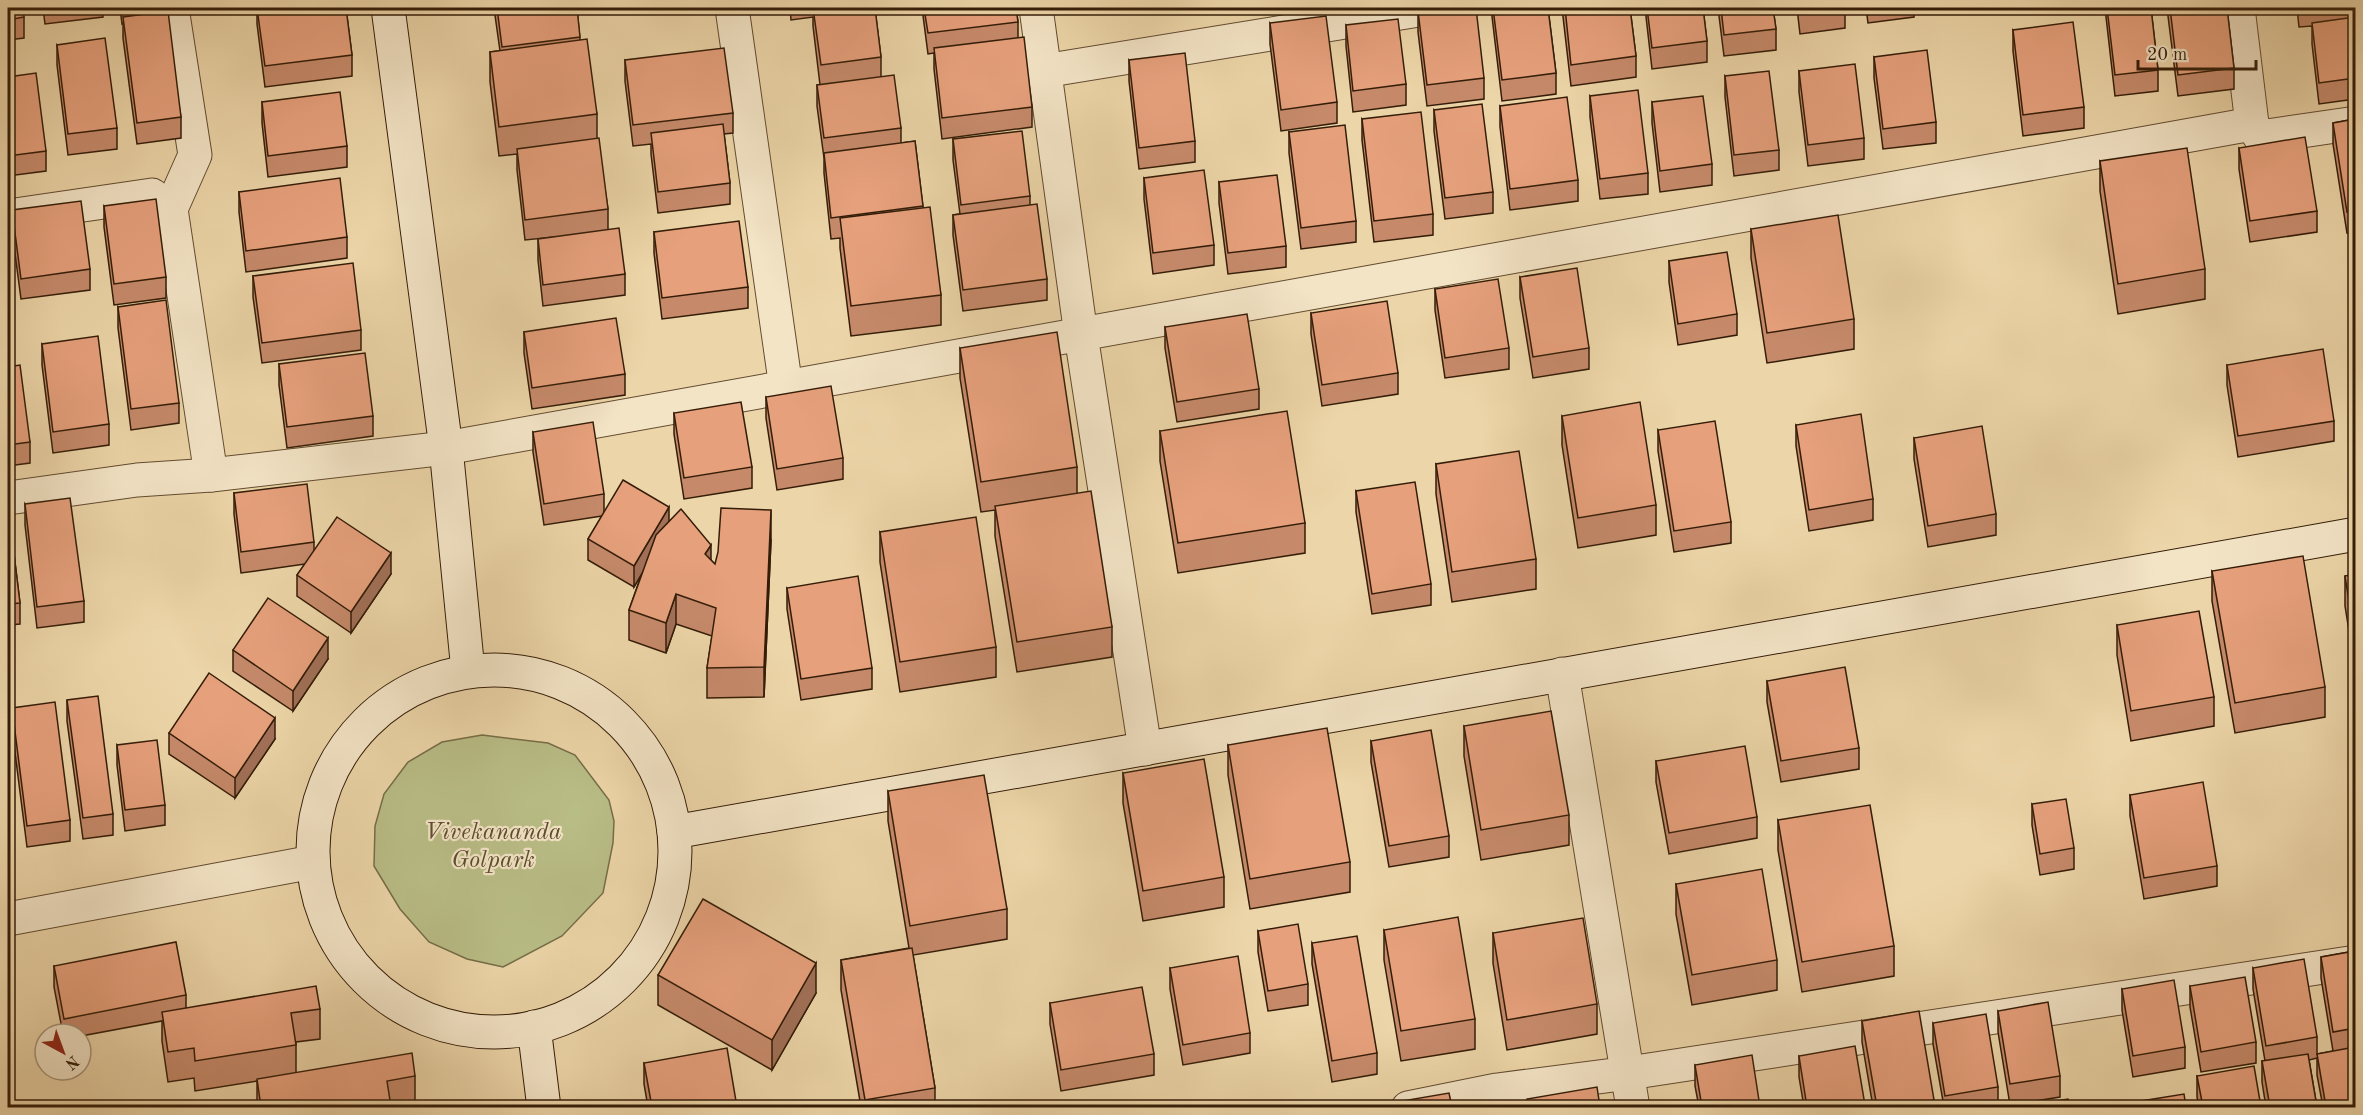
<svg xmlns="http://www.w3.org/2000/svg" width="2363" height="1115" viewBox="0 0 2363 1115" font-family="'Old Standard TT',serif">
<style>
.green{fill:#b9bd86;stroke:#766d47;stroke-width:1.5}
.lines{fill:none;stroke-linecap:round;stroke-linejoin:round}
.street-casing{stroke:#624b30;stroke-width:35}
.secondary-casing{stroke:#341d08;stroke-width:35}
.street{stroke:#f3e4c6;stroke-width:33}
.secondary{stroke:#f3e4c6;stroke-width:33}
.wall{fill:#c68a6b;stroke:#341d08;stroke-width:1.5}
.shaded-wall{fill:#a17057;stroke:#341d08;stroke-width:1.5}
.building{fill:#e6a07c;stroke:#341d08;stroke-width:1.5}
.labels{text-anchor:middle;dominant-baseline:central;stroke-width:4.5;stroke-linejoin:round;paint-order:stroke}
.park-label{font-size:24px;font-style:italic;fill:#5c4d2e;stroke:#f3e4c6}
</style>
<rect width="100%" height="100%" fill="#ecd5a8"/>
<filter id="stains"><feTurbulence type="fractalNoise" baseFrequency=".00333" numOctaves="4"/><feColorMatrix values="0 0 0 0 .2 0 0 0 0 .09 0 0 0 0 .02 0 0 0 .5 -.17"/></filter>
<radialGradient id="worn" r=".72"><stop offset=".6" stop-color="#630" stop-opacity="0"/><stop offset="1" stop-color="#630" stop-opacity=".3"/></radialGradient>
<polygon class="green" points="482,735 548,743 575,755 609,800 614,821 613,843 603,893 562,936 503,967 467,959 429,942 400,909 374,866 375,826 384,794 408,762 442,742"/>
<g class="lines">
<defs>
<g id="street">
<polyline points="732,8 786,388"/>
<polyline points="1036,8 1081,335 1145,749"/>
<polyline points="2238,8 2252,124"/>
<polyline points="1044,71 1431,8"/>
<polyline points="171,209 195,155 172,8"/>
<polyline points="8,216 152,195 171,209 211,475"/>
<polyline points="8,498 137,480 211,475 446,448 2252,124 2260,137 2356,123"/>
<polyline points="1562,674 1633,1108"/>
<polyline points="8,919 313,862"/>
<polyline points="1408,1108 1497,1090 1629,1073 2356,962"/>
</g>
<g id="secondary">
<polyline points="388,8 446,448 468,671"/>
<circle cx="494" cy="851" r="181"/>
<polyline points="674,832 2356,534"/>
<polyline points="534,1027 544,1108"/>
</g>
</defs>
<use href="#street" class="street-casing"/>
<use href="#secondary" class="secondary-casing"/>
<use href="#street" class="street"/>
<use href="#secondary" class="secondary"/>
</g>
<g class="wall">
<polygon points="8,8 24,17 24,38 8,40"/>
<polygon points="43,8 103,8 103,17 45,24"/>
<polygon points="120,8 161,8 181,117 181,138 137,144 123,38 123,23 122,24"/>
<polygon points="257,8 346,8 352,55 352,76 265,87 257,24"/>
<polygon points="494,8 577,8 580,40 597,114 597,138 608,209 608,230 625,274 625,295 543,306 538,260 538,239 554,237 525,240 517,170 517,154 499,156 490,82 490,52 500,51"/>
<polygon points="790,8 884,8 875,9 881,57 881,77 901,128 901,143 915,141 923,207 941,295 941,325 851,336 840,248 840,238 831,239 824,173 824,158 817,106 817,85 820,85 813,26 813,17 791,20"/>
<polygon points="922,8 1016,8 1018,22 1018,37 1032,107 1032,127 942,139 934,69 934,53 928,54"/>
<polygon points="1491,8 1548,8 1556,73 1556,94 1502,101"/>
<polygon points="1562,8 1630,8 1636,56 1636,77 1571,86"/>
<polygon points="1645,8 1703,8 1707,41 1707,62 1652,69"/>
<polygon points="1718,8 1773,8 1776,29 1776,50 1724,56"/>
<polygon points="1797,8 1845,8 1845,28 1800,34"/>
<polygon points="1866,8 1914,8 1914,17 1868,23"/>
<polygon points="2105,8 2151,8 2158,70 2158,91 2115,96"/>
<polygon points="2167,8 2227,8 2234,68 2234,89 2178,96"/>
<polygon points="2297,8 2355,8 2355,99 2319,104 2312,44 2312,26 2299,27"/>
<polygon points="1418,11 1484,78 1484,99 1427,106 1418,32"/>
<polygon points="1270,23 1337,102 1337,123 1281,131 1270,44"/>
<polygon points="1346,25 1406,84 1406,105 1353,112 1346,46"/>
<polygon points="2013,30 2084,107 2084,128 2023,136 2013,51"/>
<polygon points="57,45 117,128 117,149 68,155 57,65"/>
<polygon points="1874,57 1936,122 1936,143 1883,149 1874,78"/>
<polygon points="625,60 733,113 733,133 724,134 730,183 730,204 658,213 651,154 651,144 633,146 625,81"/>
<polygon points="1129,60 1195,141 1195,162 1139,169 1129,81"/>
<polygon points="1799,71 1864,138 1864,159 1808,166 1799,92"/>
<polygon points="1725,76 1779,150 1779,170 1734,176 1725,97"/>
<polygon points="8,77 46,151 46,171 8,176"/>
<polygon points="1590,96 1648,173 1648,194 1600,199 1590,117"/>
<polygon points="262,102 347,146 347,167 268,177 262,123"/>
<polygon points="1652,102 1712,164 1712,185 1660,192 1652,123"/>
<polygon points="1500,106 1578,180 1578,201 1510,210 1500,127"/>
<polygon points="1434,110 1493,192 1493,213 1445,219 1434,131"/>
<polygon points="1362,119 1433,214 1433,235 1374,242 1362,140"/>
<polygon points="2355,119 2355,231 2347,233 2333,144 2333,123"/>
<polygon points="1289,132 1356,221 1356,242 1301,249 1289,153"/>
<polygon points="953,139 1030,196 1030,205 1047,279 1047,300 963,311 953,235 953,215 960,214 953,160"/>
<polygon points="2239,148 2317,211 2317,232 2250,242 2239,169"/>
<polygon points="2100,161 2205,269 2205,299 2118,314 2100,191"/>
<polygon points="1144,178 1214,245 1214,265 1153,274 1144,199"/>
<polygon points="1219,182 1286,246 1286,267 1228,274 1219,203"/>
<polygon points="239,192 347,237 347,258 246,272 239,212"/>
<polygon points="104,206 166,277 166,298 114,305 104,227"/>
<polygon points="12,210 90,269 90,290 21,299 12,231"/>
<polygon points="1751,229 1854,319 1854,349 1767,363 1751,258"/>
<polygon points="654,232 748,287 748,308 662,319 654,253"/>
<polygon points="1669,261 1737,314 1737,335 1678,345 1669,282"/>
<polygon points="253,276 361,330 361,350 262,363 253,297"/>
<polygon points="1520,277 1589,348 1589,369 1533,378 1520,298"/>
<polygon points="1435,289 1509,348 1509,369 1445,378 1435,310"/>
<polygon points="118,307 179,403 179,423 131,430 118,328"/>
<polygon points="1311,313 1398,373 1398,394 1322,406 1311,334"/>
<polygon points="1165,327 1259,389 1259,409 1177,422 1165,348"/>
<polygon points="524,332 625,374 625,395 532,409 524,353"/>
<polygon points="42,344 109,424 109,445 53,453 42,365"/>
<polygon points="960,348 1077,467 1077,493 1112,627 1112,657 1017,672 995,536 995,510 981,512 960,378"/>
<polygon points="279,364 373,416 373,436 287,448 279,385"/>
<polygon points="2227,365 2334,421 2334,441 2238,457 2227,385"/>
<polygon points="8,367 30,442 30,463 8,466"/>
<polygon points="766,397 843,458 843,479 777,490 766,418"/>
<polygon points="674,413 752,467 752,488 684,499 674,434"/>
<polygon points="1562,416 1656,505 1656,535 1578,548 1562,445"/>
<polygon points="1796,425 1873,499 1873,520 1809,531 1796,446"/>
<polygon points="1658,430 1731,522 1731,543 1674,552 1658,451"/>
<polygon points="1160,431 1305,523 1305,553 1178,573 1160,461"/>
<polygon points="533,432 604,494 604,512 669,521 715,564 771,540 764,697 707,698 707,668 712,636 676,624 666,653 629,640 629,610 642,573 634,587 588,560 588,539 602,516 544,525 533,452"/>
<polygon points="1914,438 1996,514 1996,535 1928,547 1914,459"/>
<polygon points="1436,464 1536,559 1536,589 1452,602 1436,494"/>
<polygon points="1356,491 1431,584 1431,605 1372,614 1356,512"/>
<polygon points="234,493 314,542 314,550 391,574 351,633 297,596 297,575 305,564 241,573 234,514"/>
<polygon points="25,504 84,601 84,622 37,628 25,525"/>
<polygon points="8,505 20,603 20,624 8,625"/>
<polygon points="880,532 996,647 996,677 900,692 880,562"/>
<polygon points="2212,571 2325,687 2325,717 2235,733 2212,601"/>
<polygon points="2355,574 2355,669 2345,606 2345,576"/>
<polygon points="787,588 872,668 872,689 801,700 787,609"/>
<polygon points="2117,625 2214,697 2214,726 2131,741 2117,655"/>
<polygon points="233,650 328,659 293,711 233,671"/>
<polygon points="1767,681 1859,748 1859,769 1781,782 1767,702"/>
<polygon points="67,700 113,814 113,835 83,839 67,721"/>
<polygon points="12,708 70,820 70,841 27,847 12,729"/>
<polygon points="2355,721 2355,763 2352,743 2352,722"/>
<polygon points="1464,726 1569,815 1569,845 1481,860 1464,756"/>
<polygon points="169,733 275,739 235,798 169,754"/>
<polygon points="1371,741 1449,836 1449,857 1389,867 1371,762"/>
<polygon points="117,745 165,805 165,825 125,831 117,765"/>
<polygon points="1228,745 1350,862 1350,892 1250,909 1228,775"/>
<polygon points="1656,761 1757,817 1757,838 1669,854 1656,782"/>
<polygon points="1123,773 1224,877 1224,907 1143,921 1123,803"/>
<polygon points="888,791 1007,909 1007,939 913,955 935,1088 935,1107 861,1107 841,990 841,960 909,948 888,821"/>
<polygon points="2130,795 2217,866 2217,886 2144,899 2130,816"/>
<polygon points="2032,804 2074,848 2074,869 2040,875 2032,825"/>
<polygon points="1778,820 1894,946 1894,976 1802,992 1778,850"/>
<polygon points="1676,884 1777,960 1777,990 1692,1005 1676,914"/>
<polygon points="1384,930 1475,1019 1475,1049 1401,1061 1384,960"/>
<polygon points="1258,931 1308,984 1308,1005 1268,1011 1258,952"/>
<polygon points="1493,933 1597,1004 1597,1034 1507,1050 1493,963"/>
<polygon points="1312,943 1377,1053 1377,1074 1332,1082 1312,964"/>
<polygon points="2355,951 2355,1107 2323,1107 2317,1075 2317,1058 2309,1060 2317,1107 2266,1107 2262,1082 2262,1061 2265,1061 2253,989 2253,968 2317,1037 2317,1054 2333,1051 2321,978 2321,957"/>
<polygon points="54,966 186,995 186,1008 320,1009 320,1039 296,1042 296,1073 415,1076 415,1106 408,1107 257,1107 257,1081 195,1091 194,1078 168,1082 162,1041 162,1021 81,1036 81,1034 63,1034 54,987"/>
<polygon points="1170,968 1250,1033 1250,1053 1183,1065 1170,989"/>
<polygon points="658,975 816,993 772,1070 658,1005"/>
<polygon points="2190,986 2256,1042 2256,1063 2201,1072 2190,1007"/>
<polygon points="2122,989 2185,1047 2185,1068 2133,1077 2122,1010"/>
<polygon points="1050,1003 1154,1054 1154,1075 1061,1091 1050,1024"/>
<polygon points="1998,1011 2060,1076 2060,1097 2010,1105 1998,1032"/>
<polygon points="1862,1021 1934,1100 1934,1107 1873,1107 1862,1042"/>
<polygon points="1933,1023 1998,1087 1998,1107 1944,1107 1933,1044"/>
<polygon points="1799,1056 1865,1105 1865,1107 1804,1107 1799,1077"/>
<polygon points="644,1063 737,1107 648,1107 644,1084"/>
<polygon points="1695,1065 1760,1107 1699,1107 1695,1086"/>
<polygon points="2197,1076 2261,1107 2199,1107 2197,1097"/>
</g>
<g class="shaded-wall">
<polygon points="669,507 669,528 634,587 634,566"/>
<polygon points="771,510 771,540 764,697 764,667"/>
<polygon points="711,545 711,574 705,554"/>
<polygon points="391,553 391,574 351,633 351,612"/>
<polygon points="676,594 676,624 666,653 666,623"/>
<polygon points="328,638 328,659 293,711 293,691"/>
<polygon points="275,718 275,739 235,798 235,778"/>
<polygon points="816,963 816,993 772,1070 772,1040"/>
</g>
<g class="building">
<polygon points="8,8 23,8 24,17 8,20"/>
<polygon points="257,8 346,8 352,55 265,66"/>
<polygon points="497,8 577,8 580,37 502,47"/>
<polygon points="813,8 875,8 881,57 821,65"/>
<polygon points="924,8 1016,8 1018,22 928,33"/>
<polygon points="1443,8 1476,8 1484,78 1427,85 1418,11"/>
<polygon points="1493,8 1548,8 1556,73 1502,80"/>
<polygon points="1565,8 1630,8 1636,56 1571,65"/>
<polygon points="1647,8 1703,8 1707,41 1652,48"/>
<polygon points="1721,8 1773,8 1776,29 1724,35"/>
<polygon points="1799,8 1845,8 1800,13"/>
<polygon points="2107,8 2151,8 2158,70 2115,75"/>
<polygon points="2170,8 2227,8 2234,68 2178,75"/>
<polygon points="168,11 181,117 137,123 123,17"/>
<polygon points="1326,16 1337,102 1281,110 1270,23"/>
<polygon points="2355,17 2355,78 2319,83 2312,23"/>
<polygon points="1398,19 1406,84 1353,91 1346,25"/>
<polygon points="2073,22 2084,107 2023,115 2013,30"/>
<polygon points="1024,37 1032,107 942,118 934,48"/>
<polygon points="105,38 117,128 68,134 57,45"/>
<polygon points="587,39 597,114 499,127 490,52"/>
<polygon points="724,48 733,113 633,125 625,60"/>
<polygon points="1927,50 1936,122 1883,129 1874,57"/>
<polygon points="1185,53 1195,141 1139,148 1129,60"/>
<polygon points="1855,64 1864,138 1808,145 1799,71"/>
<polygon points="1769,71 1779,150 1734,155 1725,76"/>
<polygon points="36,73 46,151 8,156 8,77"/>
<polygon points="894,75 901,128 824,138 817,85"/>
<polygon points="1638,90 1648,173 1600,179 1590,96"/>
<polygon points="340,92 347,146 268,156 262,102"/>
<polygon points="1703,96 1712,164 1660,171 1652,102"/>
<polygon points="1567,97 1578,180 1510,189 1500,106"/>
<polygon points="1482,104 1493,192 1445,198 1434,110"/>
<polygon points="1421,112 1433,214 1374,221 1362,119"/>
<polygon points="2355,119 2355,210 2347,212 2333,123"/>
<polygon points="723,124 730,183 658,192 651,133"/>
<polygon points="1345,125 1356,221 1301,228 1289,132"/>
<polygon points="1022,131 1030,196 961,205 953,139"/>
<polygon points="2305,137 2317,211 2250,221 2239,148"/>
<polygon points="599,138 608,209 525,220 517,149"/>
<polygon points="915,141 923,206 831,218 824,153"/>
<polygon points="2187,148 2205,269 2118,284 2100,161"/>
<polygon points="1204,170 1214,245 1153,253 1144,178"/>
<polygon points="1277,175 1286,246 1228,253 1219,182"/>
<polygon points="340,178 347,237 246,251 239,192"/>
<polygon points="156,199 166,277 114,284 104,206"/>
<polygon points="81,201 90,269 21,279 12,210"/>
<polygon points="1037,204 1047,279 963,290 953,215"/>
<polygon points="930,207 941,295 851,306 840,218"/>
<polygon points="1838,215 1854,319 1767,333 1751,229"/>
<polygon points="739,221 748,287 662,298 654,232"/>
<polygon points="619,228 625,274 543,285 538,239"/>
<polygon points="1727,252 1737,314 1678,324 1669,261"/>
<polygon points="353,263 361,330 262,343 253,276"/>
<polygon points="1577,268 1589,348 1533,357 1520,277"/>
<polygon points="1498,279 1509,348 1445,358 1435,289"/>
<polygon points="166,300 179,403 131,409 118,307"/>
<polygon points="1387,301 1398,373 1322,385 1311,313"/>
<polygon points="1247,314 1259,389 1177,402 1165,327"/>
<polygon points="616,318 625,374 532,388 524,332"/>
<polygon points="1057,332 1077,467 981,482 960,348"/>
<polygon points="98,336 109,424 53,432 42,344"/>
<polygon points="2323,349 2334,421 2238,436 2227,365"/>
<polygon points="365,353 373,416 287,427 279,364"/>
<polygon points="20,365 30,442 8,445 8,367"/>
<polygon points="831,386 843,458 777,469 766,397"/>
<polygon points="741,402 752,467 684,478 674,413"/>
<polygon points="1640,402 1656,505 1578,518 1562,416"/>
<polygon points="1287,411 1305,523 1178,543 1160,431"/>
<polygon points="1861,414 1873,499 1809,510 1796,425"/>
<polygon points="1715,421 1731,522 1674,531 1658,430"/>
<polygon points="593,422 604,494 544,504 533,432"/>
<polygon points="1982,426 1996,514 1928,526 1914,438"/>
<polygon points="1519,451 1536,559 1452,572 1436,464"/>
<polygon points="623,480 669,507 634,566 588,539"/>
<polygon points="1415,482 1431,584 1372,594 1356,491"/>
<polygon points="307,484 314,542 241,552 234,493"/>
<polygon points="1091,491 1112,627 1017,642 995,506"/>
<polygon points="70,498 84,601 37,607 25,504"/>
<polygon points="8,505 20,603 8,604"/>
<polygon points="721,508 771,510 764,667 707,668 716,608 676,594 666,623 629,610 656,535 681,509 711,545 705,554 715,564 718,552"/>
<polygon points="337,517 391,553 351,612 297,575"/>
<polygon points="976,517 996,647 900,662 880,532"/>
<polygon points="2303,556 2325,687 2235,703 2212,571"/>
<polygon points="2355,574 2355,639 2345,576"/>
<polygon points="858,576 872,668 801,679 787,588"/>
<polygon points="268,598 328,638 293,691 233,650"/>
<polygon points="2199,611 2214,697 2131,711 2117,625"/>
<polygon points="1845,667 1859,748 1781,761 1767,681"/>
<polygon points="209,673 275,718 235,778 169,733"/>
<polygon points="98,696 113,814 83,818 67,700"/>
<polygon points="55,702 70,820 27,826 12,708"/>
<polygon points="1551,711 1569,815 1481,830 1464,726"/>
<polygon points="2355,721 2355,742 2352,722"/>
<polygon points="1327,728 1350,862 1250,879 1228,745"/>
<polygon points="1431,730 1449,836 1389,846 1371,741"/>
<polygon points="157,740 165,805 125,810 117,745"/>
<polygon points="1745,746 1757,817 1669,833 1656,761"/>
<polygon points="1204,759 1224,877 1143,891 1123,773"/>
<polygon points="984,775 1007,909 910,926 888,791"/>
<polygon points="2203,782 2217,866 2144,878 2130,795"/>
<polygon points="2066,799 2074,848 2040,854 2032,804"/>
<polygon points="1870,805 1894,946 1802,962 1778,820"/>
<polygon points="1762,869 1777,960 1692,975 1676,884"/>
<polygon points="703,899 816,963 772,1040 658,975"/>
<polygon points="1458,917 1475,1019 1401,1031 1384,930"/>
<polygon points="1583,918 1597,1004 1507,1020 1493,933"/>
<polygon points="1298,924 1308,984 1268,991 1258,931"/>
<polygon points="1357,936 1377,1053 1332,1061 1312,943"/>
<polygon points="176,942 186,995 64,1019 54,966"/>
<polygon points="912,948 935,1088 865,1100 841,960"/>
<polygon points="2355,951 2355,1028 2333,1032 2321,957"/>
<polygon points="1238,956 1250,1033 1183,1045 1170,968"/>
<polygon points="2304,959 2317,1037 2266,1046 2253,968"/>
<polygon points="2245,977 2256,1042 2201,1052 2190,986"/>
<polygon points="2174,980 2185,1047 2133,1056 2122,989"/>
<polygon points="316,986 320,1009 291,1013 296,1045 195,1061 194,1048 168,1052 162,1012"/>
<polygon points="1142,987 1154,1054 1061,1070 1050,1003"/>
<polygon points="2048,1002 2060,1076 2010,1084 1998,1011"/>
<polygon points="1919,1011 1934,1100 1890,1107 1877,1107 1862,1021"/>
<polygon points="1986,1014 1998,1087 1945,1096 1933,1023"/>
<polygon points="1855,1046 1865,1105 1849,1107 1807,1107 1799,1056"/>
<polygon points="2355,1047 2355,1107 2326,1107 2317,1054"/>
<polygon points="727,1048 737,1107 652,1107 644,1063"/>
<polygon points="412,1053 415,1076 387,1081 391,1107 261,1107 257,1079"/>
<polygon points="2308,1054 2317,1107 2270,1107 2262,1061"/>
<polygon points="1752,1055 1760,1107 1702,1107 1695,1065"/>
<polygon points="2254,1066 2261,1107 2203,1107 2197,1076"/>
<polygon points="1597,1087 1600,1107 1529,1107 1527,1099"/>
<polygon points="1449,1093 1452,1107 1403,1107 1402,1101"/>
<polygon points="2184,1094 2186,1107 2135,1107 2135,1102"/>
<polygon points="2068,1099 2070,1107 2019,1107"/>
</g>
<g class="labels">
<g class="park-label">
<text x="493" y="833">Vivekananda<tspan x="493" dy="28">Golpark</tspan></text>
</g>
</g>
<rect width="2363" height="1115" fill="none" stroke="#ecd5a8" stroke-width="30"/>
<rect x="9" y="9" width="2345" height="1097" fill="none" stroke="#341d08" stroke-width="3"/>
<rect x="15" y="15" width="2333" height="1085" fill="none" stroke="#341d08" stroke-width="1.5"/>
<g transform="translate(63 1052) rotate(139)"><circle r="28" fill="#f3e4c6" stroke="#a7947a" stroke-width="1.5"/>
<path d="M0-4.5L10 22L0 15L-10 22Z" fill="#8f2418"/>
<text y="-9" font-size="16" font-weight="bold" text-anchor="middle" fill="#341d08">N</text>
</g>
<path d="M2138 60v9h118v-9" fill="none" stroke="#341d08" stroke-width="3"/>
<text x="2147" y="60" font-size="18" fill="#341d08" stroke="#f3e4c6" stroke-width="4.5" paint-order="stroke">20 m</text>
<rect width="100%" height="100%" filter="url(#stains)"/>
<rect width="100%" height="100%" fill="url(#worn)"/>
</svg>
